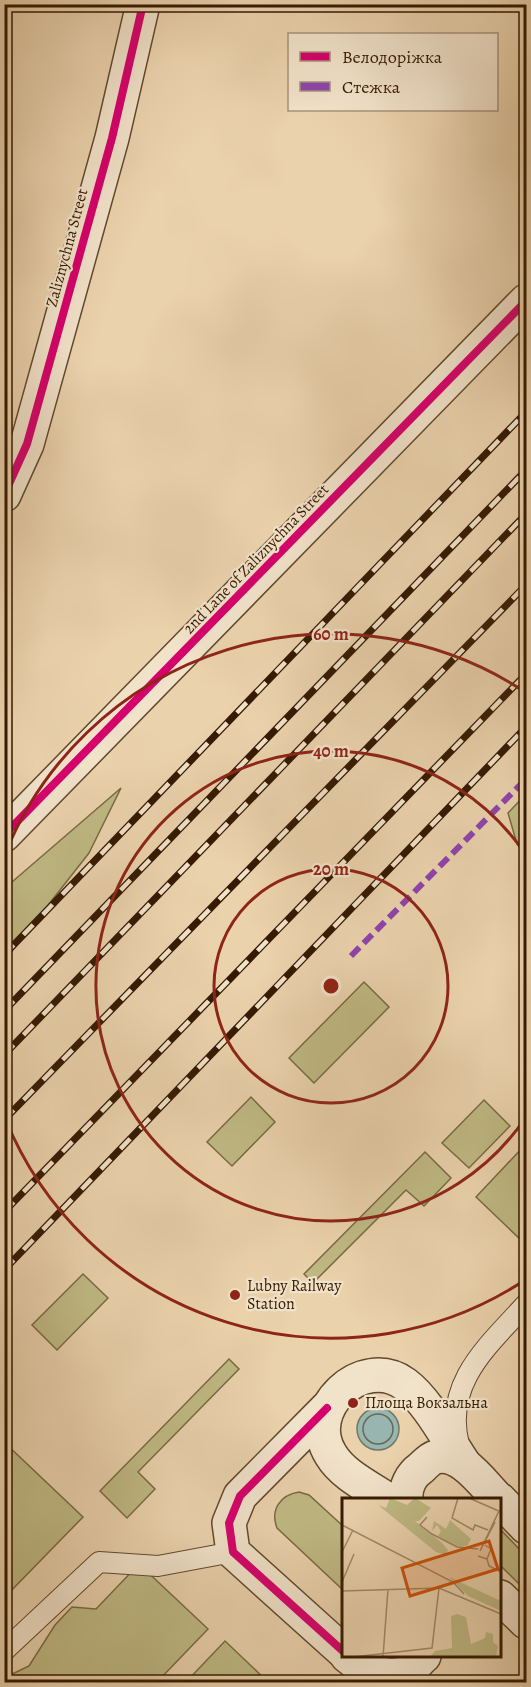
<svg xmlns="http://www.w3.org/2000/svg" width="531" height="1687" viewBox="0 0 531 1687" font-family="Alegreya,serif">
<style>
.green{fill:#bfb984;stroke:#7a6a42;stroke-width:1.5}
.water{fill:#98b6af;stroke:#707869;stroke-width:1.5}
.lines{fill:none;stroke-linecap:round;stroke-linejoin:round}
.shore{stroke:#666858;stroke-width:1.5}
.service-casing{stroke:#62482c;stroke-width:22}
.minor-casing{stroke:#62482c;stroke-width:36}
.tertiary-casing{stroke:#62482c;stroke-width:36}
.service{stroke:#f1e2ca;stroke-width:20}
.minor{stroke:#f1e2ca;stroke-width:33}
.tertiary{stroke:#f1e2ca;stroke-width:33}
.rail-casing{stroke:#351a01;stroke-width:7}
.rail{stroke:#f1e2ca;stroke-width:4.5;stroke-dasharray:14;stroke-linecap:butt}
.quiet{stroke:#8e44ad;stroke-width:6;stroke-dasharray:12 6;stroke-linecap:butt}
.cycleway-casing{stroke:#f1e2ca;stroke-width:11}
.cycleway{stroke:#d6006c;stroke-width:8}
.ring{fill:none;stroke:#8f2418;stroke-width:3}
.poi-dot{fill:#8f2418;stroke:#f1e2ca;stroke-width:2}
.labels{text-anchor:middle;dominant-baseline:central;stroke-width:4.5;stroke-linejoin:round;paint-order:stroke}
.street-label{font-size:16px;fill:#351a01;stroke:#f1e2ca}
.poi-label{font-size:16px;fill:#351a01;stroke:#f1e2ca;text-anchor:start}
.inset-road{fill:none;stroke:#a28868;stroke-width:1.5}
.view{fill:#cd500a;fill-opacity:0.15;stroke:#cd500a;stroke-width:3}
.inset-edge{fill:none;stroke:#351a01;stroke-width:3}
.centre{fill:#8f2418;stroke:#f1e2ca;stroke-width:3}
.ring-label{font-size:18px;text-anchor:middle;font-weight:bold;fill:#8f2418;stroke:#f1e2ca;stroke-width:4.5;stroke-linejoin:round;paint-order:stroke}
</style>
<rect width="100%" height="100%" fill="#ead2ad"/>
<filter id="stains"><feTurbulence type="fractalNoise" baseFrequency=".00333" numOctaves="4"/><feColorMatrix values="0 0 0 0 .2 0 0 0 0 .09 0 0 0 0 .02 0 0 0 .5 -.17"/></filter>
<radialGradient id="worn" r=".72"><stop offset=".6" stop-color="#630" stop-opacity="0"/><stop offset="1" stop-color="#630" stop-opacity=".3"/></radialGradient>
<g class="green">
<polygon points="121,788 89,853 5,960 5,888"/>
<polygon points="526,794 526,854 517,844 508,813"/>
<polygon points="364,982 389,1007 314,1083 289,1058"/>
<polygon points="251,1097 275,1122 232,1166 207,1142"/>
<polygon points="484,1100 510,1126 469,1168 442,1143"/>
<polygon points="526,1144 526,1239 522,1241 476,1197"/>
<polygon points="425,1152 451,1178 424,1206 406,1190 313,1283 304,1274"/>
<polygon points="83,1274 108,1298 57,1350 32,1325"/>
<polygon points="229,1359 239,1369 138,1472 155,1489 127,1518 100,1491"/>
<polygon points="4,1442 83,1517 5,1597 4,1597"/>
<path d="M299,1492L309,1495L343,1526V1590L277,1528C270,1510 280,1495 299,1492Z"/>
<polygon points="500,1529 526,1556 526,1591 500,1565"/>
<polygon points="139,1564 208,1629 157,1682 5,1682 4,1678 29,1666 55,1625 72,1607 96,1609"/>
<polygon points="225,1641 268,1682 186,1682"/>
</g>
<circle class="water" cx="378" cy="1429" r="21"/>
<g class="lines">
<circle class="shore" cx="378" cy="1429" r="15"/>
<defs>
<g id="service">
<path d="M459,1445C443,1383 488,1346 526,1304"/>
<polyline points="4,1651 99,1562 158,1566 233,1552"/>
</g>
<g id="minor">
<polyline points="4,495 27,444 112,138 143,4"/>
<polyline points="327,1408 240,1496 229,1523 233,1552 344,1652"/>
<path d="M388,1500C369,1487 343,1475 331,1455C302,1410 362,1353 405,1384C428,1401 449,1442 465,1465"/>
<path d="M406,1500C405,1487 411,1475 421,1468C425,1464 431,1458 436,1457C461,1451 483,1484 499,1500"/>
<polyline points="500,1500 526,1527"/>
<polyline points="500,1597 526,1622"/>
<path d="M347,1656C362,1669 390,1683 410,1670C415,1666 419,1660 424,1656"/>
</g>
<polyline id="tertiary" points="4,835 526,301"/>
</defs>
<use href="#service" class="service-casing"/>
<use href="#minor" class="minor-casing"/>
<use href="#tertiary" class="tertiary-casing"/>
<use href="#service" class="service"/>
<use href="#minor" class="minor"/>
<use href="#tertiary" class="tertiary"/>
<defs>
<g id="rail">
<polyline points="4,955 526,412"/>
<polyline points="4,1011 526,470"/>
<polyline points="4,1055 526,514"/>
<polyline points="4,1120 526,585"/>
<polyline points="4,1212 526,674"/>
<polyline points="4,1270 526,727"/>
</g>
</defs>
<use href="#rail" class="rail-casing"/>
<use href="#rail" class="rail"/>
<polyline class="quiet" points="351,956 526,779"/>
<defs>
<g id="cycleway">
<polyline points="4,495 27,444 112,138 143,4"/>
<polyline points="4,835 526,301"/>
<polyline points="327,1408 240,1496 229,1523 233,1552 344,1652"/>
</g>
</defs>
<use href="#cycleway" class="cycleway-casing"/>
<use href="#cycleway" class="cycleway"/>
</g>
<g class="ring">
<circle cx="331" cy="986" r="117"/>
<path d="M526 1117A235 235 0 1 1 526 855"/>
<path d="M525 1280A352 352 0 0 1 5 1118M5 854A352 352 0 0 1 525 692"/>
</g>
<g class="poi-dot">
<circle cx="235" cy="1295" r="6"/>
<circle cx="353" cy="1403" r="6"/>
</g>
<g class="labels">
<g class="street-label">
<text transform="translate(67 248) rotate(-75)">Zaliznychna Street</text>
<text transform="translate(256 559) rotate(-46)">2nd Lane of Zaliznychna Street</text>
</g>
<g class="poi-label">
<text x="247" y="1286">Lubny Railway<tspan x="247" dy="18">Station</tspan></text>
<text x="365" y="1403">Площа Вокзальна</text>
</g>
</g>
<g transform="translate(342 1498)">
<rect width="159" height="159" fill="#ead2ad"/>
<path d="M48,0L65,7L73,0L89,10L77,23H73L99,44L106,52L104,57L94,54L36,7L44,10ZM108,22L129,41L125,48L115,49L96,38L99,33L95,27L90,33L92,23L104,31ZM107,79L159,103V113L126,98ZM115,116L124,119L129,146L143,140L144,134L151,136V144L156,148L154,159H88L93,153L110,150L109,118Z" fill="#bfb984"/>
<path class="inset-road" d="M116,0L110,20L131,32L133,27L146,32M127,0L159,14M85,19L78,27L90,36L115,49L136,51M153,24L138,53L157,13M0,27L111,84L122,96M0,54L11,32M136,58L145,61L149,51L143,47M145,61L147,68L159,74M0,84L12,56M0,93L97,90L159,116M11,159L90,150L97,90M41,159L46,91"/>
<path class="view" d="M147,43L156,71L68,98L60,70Z"/>
<rect width="159" height="159" class="inset-edge"/>
</g>
<circle cx="331" cy="986" r="9" class="centre"/>
<g class="ring-label">
<text x="331" y="640">60 m</text>
<text x="331" y="757">40 m</text>
<text x="331" y="875">20 m</text>
</g>
<rect width="531" height="1687" fill="none" stroke="#ead2ad" stroke-width="24"/>
<rect x="6" y="6" width="519" height="1675" fill="none" stroke="#351a01" stroke-width="3"/>
<rect x="12" y="12" width="507" height="1663" fill="none" stroke="#351a01" stroke-width="1.5"/>
<rect x="288" y="33" width="210" height="78" fill="#f1e2ca" stroke="#a6927a" stroke-width="1.5"/>
<rect x="300" y="52" width="30" height="9" fill="#d6006c" stroke="#a6927a" stroke-width="1.5"/>
<text x="342" y="63" font-size="18" fill="#351a01">Велодоріжка</text>
<rect x="300" y="82" width="30" height="9" fill="#8e44ad" stroke="#a6927a" stroke-width="1.5"/>
<text x="342" y="93" font-size="18" fill="#351a01">Стежка</text>
<rect width="100%" height="100%" filter="url(#stains)"/>
<rect width="100%" height="100%" fill="url(#worn)"/>
</svg>
